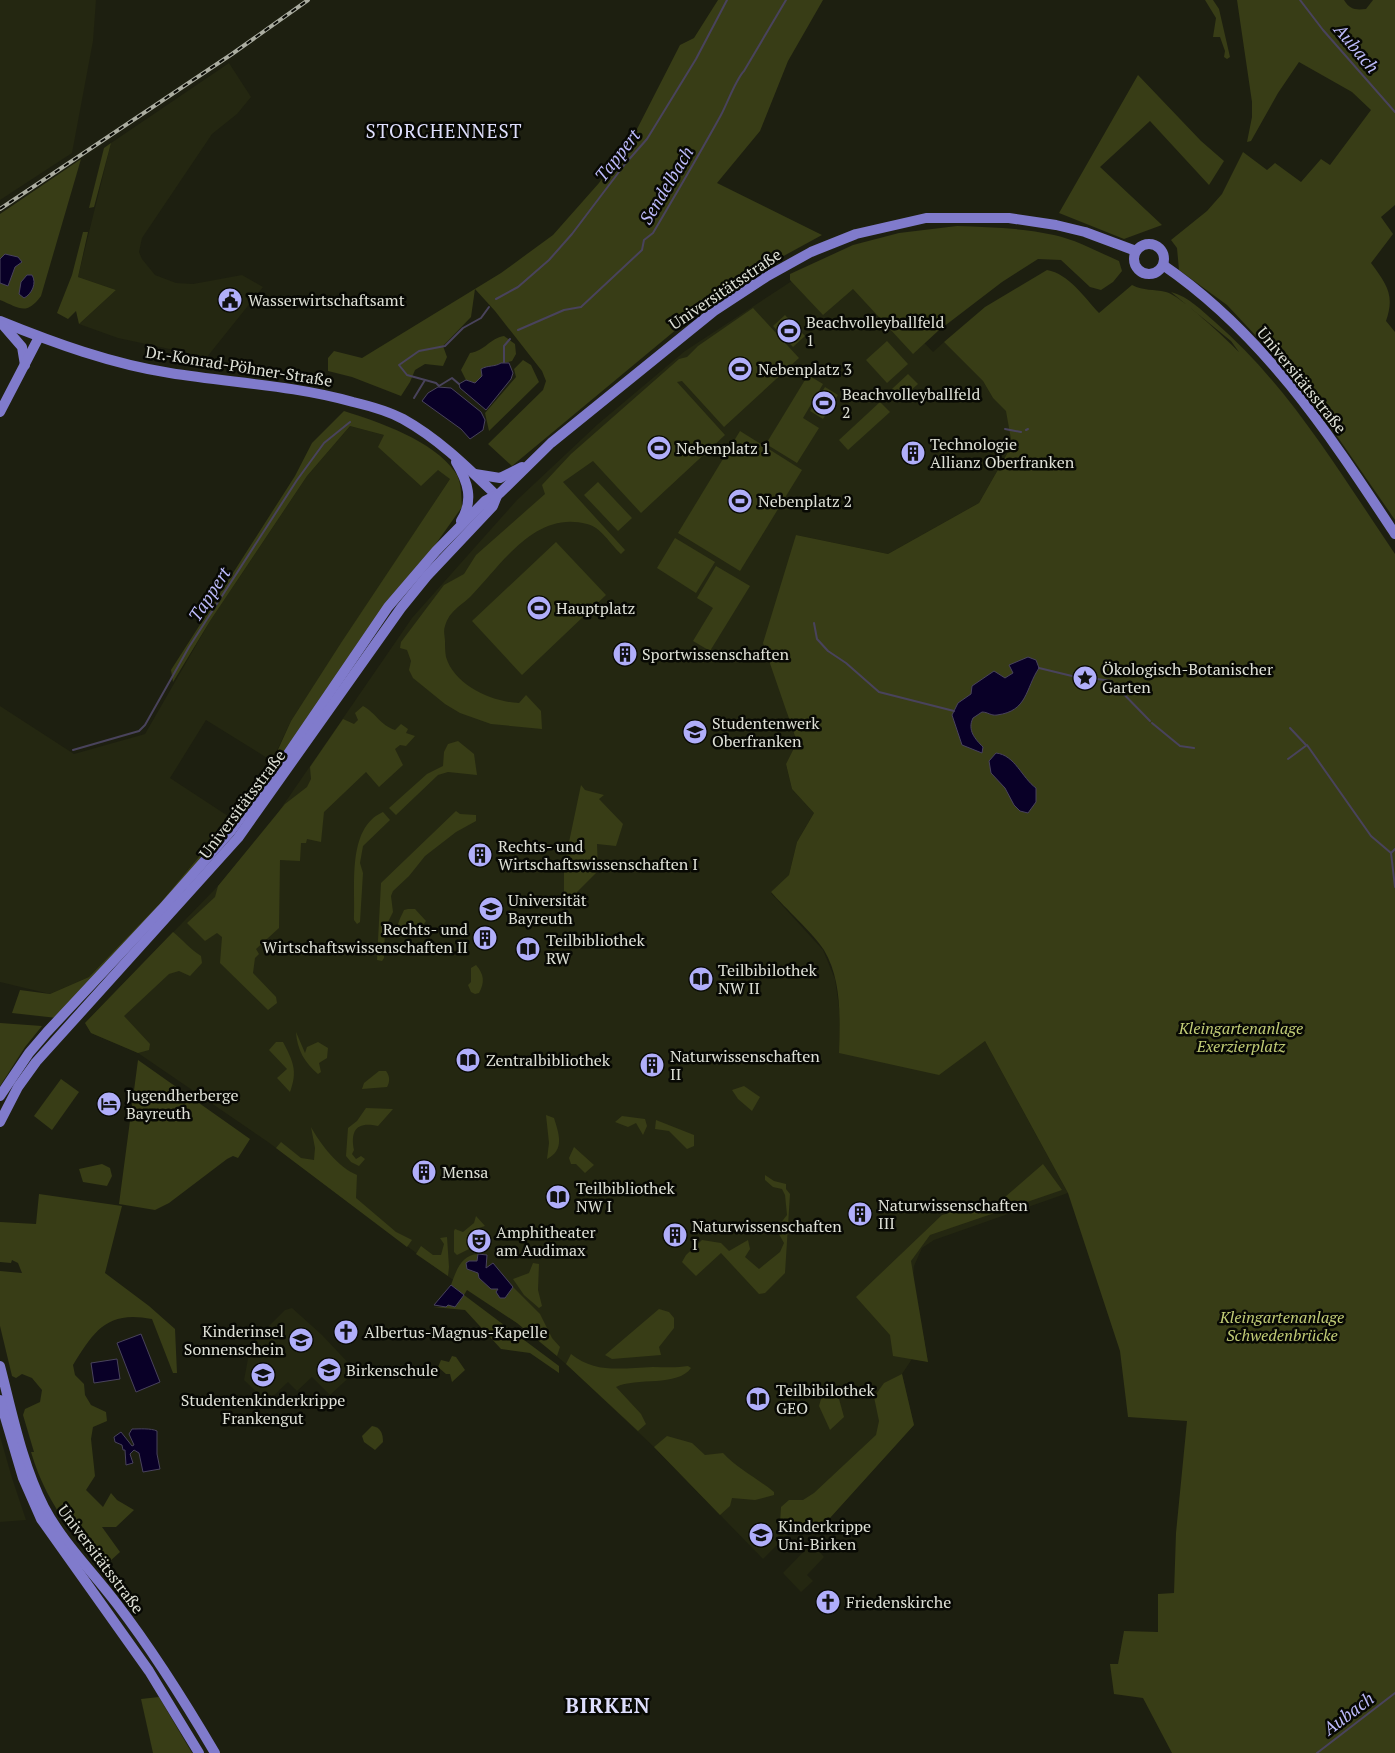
<svg xmlns="http://www.w3.org/2000/svg" width="1395" height="1753" viewBox="0 0 1395 1753" font-family="'PT Serif',serif">
<style>
.built{fill:#242711}
.green{fill:#383d16}
.water{fill:#090027;stroke:#49435c}
.lines{fill:none;stroke-linecap:round;stroke-linejoin:round}
.stream{stroke:#49435c;stroke-width:2}
.major{stroke:#807bcc;stroke-width:10}
.rail-casing{stroke:#abada1;stroke-width:4}
.rail{stroke:#080904;stroke-width:2;stroke-dasharray:5.5;stroke-linecap:butt}
.labels{text-anchor:middle;dominant-baseline:central;stroke-width:5;stroke-linejoin:round;paint-order:stroke}
.street-label{font-size:16px;fill:#dee0d6;stroke:#080904}
.poi-label{font-size:16px;fill:#dee0d6;stroke:#080904;text-anchor:start}
.park-label{font-size:16px;font-style:italic;fill:#c1cc76;stroke:#080904}
.water-label{font-size:18px;font-style:italic;fill:#bcbafa;stroke:#080904}
.quarter-label{font-size:19px;letter-spacing:1px;fill:#dedefc;stroke:#080904}
.district-label{font-size:21px;font-weight:bold;letter-spacing:1px;fill:#dedefc;stroke:#080904}
</style>
<rect width="100%" height="100%" fill="#1d1f10"/>
<g class="built">
<polygon points="0,0 96,0 93,41 72,153 0,200"/>
<polygon points="229,63 251,97 237,114 212,134 142,238 139,252 142,259 155,275 176,283 193,284 242,275 263,287 207,357 118,338 79,324 116,290 78,277 111,143"/>
<polygon points="839,253 933,352 944,342 983,381 993,398 1007,411 1012,445 979,503 888,554 796,535 787,713 797,742 786,764 792,789 814,813 797,842 789,875 771,893 823,950 835,979 840,1014 839,1052 985,1041 1068,1193 934,1240 922,1248 914,1266 913,1278 928,1362 912,1359 902,1374 914,1425 820,1529 799,1523 763,1559 654,1447 566,1364 517,1323 443,1273 268,1142 138,1053 91,1033 85,1023 218,886 273,820 412,618 517,500 598,424 685,351 801,275"/>
<polygon points="350,426 384,435 444,472 450,479 291,721 272,761 206,720 170,778 231,818 161,902 89,977 50,994 0,982 0,706 74,754 145,734 210,621 307,476"/>
<polygon points="292,1308 322,1335 356,1371 330,1395 312,1377 297,1391 288,1382 267,1402 244,1380 250,1348 258,1337 285,1310"/>
<polygon points="0,1436 12,1478 26,1520 0,1522"/>
<polygon points="812,1543 824,1557 807,1575 813,1581 801,1592 783,1573"/>
</g>
<g class="green">
<polygon points="718,0 823,0 788,61 760,131 717,183 822,235 758,270 707,304 512,466 488,444 543,390 546,381 542,371 495,311 475,289 471,317 443,346 447,357 443,366 425,364 415,370 410,382 401,396 352,377 328,371 328,358 334,351 362,358 501,273 553,235 599,183 636,131 680,45 694,38"/>
<polygon points="1205,0 1213,0 1219,9 1230,57 1227,59 1224,57 1225,51 1220,37 1213,37 1216,18"/>
<path d="M1237,0H1344C1350,10 1356,10 1366,9L1373,0H1395V205L1381,217L1393,234L1371,263C1387,285 1395,295 1386,321L1395,332V520L1301,384L1227,305L1179,270L1177,248L1171,240L1207,211L1222,194L1243,152L1267,170L1275,163L1301,182L1321,159L1330,165L1371,110L1352,92L1299,62L1278,93L1251,141L1247,142L1252,117V102Z"/>
<polygon points="1138,75 1201,141 1224,161 1209,185 1150,121 1100,167 1162,225 1124,239 1059,213"/>
<polygon points="111,143 94,207 89,208 104,148"/>
<path d="M81,159L41,296C26,316 20,308 0,300V214Z"/>
<path d="M957,226C989,227 1022,228 1054,235C1077,240 1098,252 1119,261L1122,271L1113,282L1101,290L1090,287L1061,260L1038,259L1002,282L938,331L913,354L853,289L823,315L790,280V274L853,245L899,233Z"/>
<polygon points="83,232 88,232 78,277 116,290 79,324 76,311 68,319 57,313 72,275"/>
<path d="M1047,270C1069,274 1084,297 1099,313L1132,285C1144,291 1153,289 1166,292C1180,295 1227,340 1239,352L1231,341L1171,292C1189,297 1201,310 1215,322C1289,386 1340,473 1395,554V1753H1172L1143,1698L1114,1694L1110,1664H1118L1124,1631L1158,1632V1594L1174,1593L1176,1533L1187,1421L1128,1417L1120,1351L1068,1193L985,1041L939,1075L839,1053C840,1019 842,980 824,950C813,933 785,908 771,892L789,875L797,842L814,813L792,789L786,764L797,742L763,643L796,535L888,554L979,503L1012,445L1006,411L993,398L983,381L944,342L985,307Z"/>
<path d="M753,308L799,358L724,427L682,381L677,382L725,435L641,513L593,461L563,482L625,550L621,554C610,544 601,527 587,524C535,510 502,564 471,596C460,607 450,610 445,626C443,631 445,637 445,641C445,646 445,652 446,657C454,685 492,702 519,703L526,695L541,711L542,729L491,724L460,713L445,704L413,678L409,670L411,661L407,650L400,648L401,642L444,585L464,574L476,555L545,494L542,485L571,454L679,359L687,357L698,346Z"/>
<polygon points="785,315 805,336 793,347 773,326"/>
<path d="M504,336L515,344L516,354L512,361L482,369V376L475,383L466,380L461,370L470,353C485,351 490,338 504,336Z"/>
<polygon points="887,341 908,364 887,383 866,360"/>
<polygon points="523,360 531,365 539,382 489,431 485,413 516,377 514,369"/>
<polygon points="908,374 918,384 901,399 892,389"/>
<polygon points="808,375 823,384 803,418 819,428 797,463 766,444"/>
<polygon points="825,387 838,395 823,419 810,411"/>
<polygon points="880,402 890,412 848,450 839,440"/>
<path d="M344,411C379,422 434,441 455,472C462,481 461,496 462,507L281,762L208,856L57,1018L12,1013L20,990L50,994L89,977L161,902L244,803L276,754L291,721L341,643L450,479L438,470L421,486L378,447L384,435L350,426L307,476L210,621L173,682L171,670L295,476L312,443Z"/>
<polygon points="740,431 802,470 740,571 678,533"/>
<polygon points="598,482 632,518 618,531 584,495"/>
<polygon points="675,538 715,562 696,593 657,568"/>
<polygon points="556,542 606,595 522,675 472,621"/>
<polygon points="716,566 750,586 710,651 693,641 713,608 697,598"/>
<path d="M363,706C377,714 380,725 395,730L401,724L408,729L406,733L415,736L406,746L400,745L395,749L403,765L379,787L366,772L324,812L321,842L307,839L306,843H301L300,861L280,860L279,928L256,949L259,954L255,958L253,973L276,997L277,1003L268,1010L220,963L222,937L217,933L205,941L187,923L215,897L218,886L285,804L307,787L311,779L310,767L343,719L354,724L358,720L355,713Z"/>
<polygon points="458,741 474,754 477,775 448,772 438,775 396,815 389,808 427,774 443,766 444,752 448,744"/>
<polygon points="581,785 585,790 604,795 599,799 623,824 616,846 597,844 598,871 572,897 564,899 564,866"/>
<polygon points="456,811 460,814 476,815 476,821 456,832 425,856 409,876 393,891 391,896 393,912 385,928 384,958 382,961 377,960 381,883"/>
<path d="M383,812L390,820L363,846L360,863L363,873L360,922L357,924L354,920C356,888 346,828 383,812Z"/>
<path d="M408,909H415L426,921L424,924L409,928L399,938C394,928 400,919 404,910Z"/>
<path d="M173,932C183,940 190,949 201,956L202,963L190,976L179,971L169,974L124,1016L150,1044L149,1050L138,1053L91,1033L85,1023Z"/>
<path d="M476,965C484,974 485,982 479,993L475,994L471,992L468,985L471,982V968Z"/>
<polygon points="0,1023 42,1026 25,1047 0,1086"/>
<path d="M296,1032L305,1053L307,1047L318,1042L328,1048L327,1058L319,1063L321,1072L318,1074C305,1063 297,1050 296,1032Z"/>
<path d="M276,1042H283C293,1061 298,1071 290,1092L277,1078L287,1069L269,1050Z"/>
<polygon points="138,1060 250,1139 238,1158 233,1156 227,1159 169,1203 155,1210 119,1204"/>
<path d="M379,1071H386C390,1076 390,1082 387,1087L362,1089L364,1083Z"/>
<polygon points="61,1079 79,1092 52,1130 34,1116"/>
<polygon points="744,1086 760,1097 752,1111 738,1099 732,1090"/>
<path d="M366,1108L393,1109L378,1126C357,1121 350,1130 354,1150L352,1154L356,1159L361,1156L365,1159L359,1166L351,1162L346,1156L348,1128L357,1121Z"/>
<path d="M546,1115L554,1118C559,1134 565,1150 547,1159L549,1143Z"/>
<polygon points="622,1116 645,1119 647,1126 643,1135 636,1123 628,1127 615,1122"/>
<polygon points="656,1120 694,1135 694,1146 687,1149 669,1131 655,1129"/>
<path d="M311,1127C321,1145 338,1167 357,1175L356,1198L396,1232L412,1240L407,1247L276,1148L281,1142L301,1158L314,1160L315,1148Z"/>
<polygon points="574,1147 594,1165 585,1173 576,1164 571,1164 569,1158"/>
<polygon points="102,1164 110,1168 112,1176 107,1186 83,1182 79,1169"/>
<polygon points="1043,1164 1062,1190 930,1235 911,1261 928,1362 893,1356 890,1335 856,1297 942,1215 982,1203 997,1204"/>
<polygon points="765,1175 774,1181 786,1184 786,1189 790,1194 785,1273 765,1293 759,1294 721,1253 696,1276 682,1262 686,1255 702,1240 721,1243 729,1251 748,1240 750,1249 745,1257 759,1269 780,1252 784,1243 776,1229 787,1215 785,1195 782,1189 773,1187 765,1180"/>
<path d="M39,1194L122,1206L105,1273L149,1306L175,1329L177,1373H173L152,1319C107,1310 94,1331 73,1365L75,1375L84,1384L85,1395L91,1405L106,1412L107,1421L93,1427L91,1439L95,1476L86,1490L103,1507L111,1493L117,1500L134,1510L116,1527H102L120,1552L109,1562H96C68,1528 44,1497 31,1452H34L23,1415L25,1409L40,1402L42,1390L32,1378L22,1374L16,1378L12,1376L0,1326V1271L22,1273L18,1263L12,1260L11,1263L0,1262V1222L36,1224Z"/>
<polygon points="476,1216 485,1226 470,1231 472,1234 469,1237 469,1249 457,1255 454,1252 454,1231 455,1229 463,1232 474,1223"/>
<polygon points="447,1237 449,1267 448,1276 416,1254 421,1246 433,1255 441,1255 444,1244 440,1238"/>
<path d="M478,1254L477,1261H469L466,1264L471,1271L478,1273C489,1285 494,1285 505,1295L513,1287L540,1314L552,1338L560,1347L557,1356L517,1323L467,1290L464,1295L559,1366V1373L530,1353L501,1349L465,1310L433,1307H445L448,1304L455,1307L464,1295L451,1285C456,1271 461,1255 478,1254Z"/>
<polygon points="533,1263 539,1264 538,1290 542,1306 539,1308 524,1295 513,1279 529,1273"/>
<polygon points="659,1309 669,1312 674,1318 674,1328 659,1347 661,1355 612,1359 605,1355"/>
<path d="M571,1354C595,1374 623,1368 653,1367C664,1367 677,1368 688,1366L691,1368C678,1387 636,1377 616,1387L641,1414L646,1424L638,1431L566,1364Z"/>
<polygon points="452,1356 456,1357 465,1370 452,1382 450,1374 446,1374 438,1367 441,1360 449,1362"/>
<polygon points="902,1374 914,1425 820,1529 799,1523 791,1531 780,1523 781,1507 789,1500 803,1500 814,1493 876,1435 879,1421 874,1397 884,1383"/>
<polygon points="830,1396 839,1399 844,1417 830,1430 819,1406 821,1399"/>
<path d="M372,1426C381,1427 383,1434 383,1442L375,1450L364,1442L362,1436Z"/>
<path d="M667,1436L692,1443L705,1455L723,1453C738,1469 757,1478 774,1492V1495L755,1500L732,1498L730,1506L720,1515L654,1447Z"/>
<polygon points="159,1697 192,1753 153,1753 141,1699"/>
</g>
<g class="water">
<polygon points="5,254 18,257 22,262 15,267 8,286 0,283 0,259"/>
<path d="M27,275H32C37,283 32,294 24,298L19,294L21,282Z"/>
<path d="M501,363H509L513,373L511,379L486,410L460,388L459,384L466,380L475,383L482,376L481,369C488,365 495,367 501,363Z"/>
<polygon points="438,387 451,388 481,412 485,420 483,430 470,439 461,429 422,401 428,393"/>
<path d="M1028,657L1036,660L1039,668C1025,689 1028,711 997,715C991,716 988,712 982,712L973,718C967,730 975,739 983,747L982,753L962,745L952,715L958,703L971,694L972,686L994,671L1005,678L1013,673L1009,665Z"/>
<path d="M996,753C1015,755 1022,778 1036,788V802L1028,813L1020,811L1014,805L1005,788L991,773L989,761Z"/>
<polygon points="478,1254 487,1255 486,1268 493,1263 513,1287 505,1298 500,1298 496,1292 498,1289 491,1289 479,1278 478,1273 467,1269 466,1263 469,1261 477,1261"/>
<polygon points="451,1285 464,1295 455,1307 448,1305 446,1307 434,1305"/>
<polygon points="141,1334 160,1382 136,1392 117,1343"/>
<polygon points="117,1359 120,1379 94,1383 91,1363"/>
<path d="M132,1429C139,1429 151,1428 157,1431V1454L160,1469L143,1472L139,1453L134,1450L130,1454L133,1463L126,1465L125,1450H123L122,1445L115,1442L114,1437L121,1432L132,1446L134,1445L129,1434Z"/>
</g>
<g class="lines">
<g class="stream">
<polyline points="1300,0 1323,30 1395,112"/>
<polyline points="496,299 518,287 549,260 572,234 625,164 647,139 696,59 727,0"/>
<path d="M518,330L564,310L581,307L642,250L644,240L653,233C676,194 699,155 721,115C727,104 736,79 744,71L786,0"/>
<polyline points="504,362 504,346 510,339"/>
<polyline points="459,384 452,378 439,386 436,383 407,375 399,365 419,351 445,346 463,328 481,318 489,307"/>
<polyline points="414,398 425,380"/>
<polyline points="1005,429 1021,432"/>
<polyline points="1026,430 1028,429"/>
<polyline points="814,623 817,639 828,651 846,663 879,692 954,711"/>
<polyline points="1039,668 1072,676"/>
<polyline points="1077,676 1111,681 1150,721"/>
<polyline points="1152,723 1180,746 1194,748"/>
<polyline points="1290,728 1306,745"/>
<polyline points="73,750 139,731 145,725 189,647 297,480 324,443 350,422"/>
<polyline points="1288,759 1307,745 1371,836 1391,853"/>
<polyline points="1395,849 1391,853 1395,887"/>
<polyline points="1317,1753 1395,1693"/>
</g>
<g class="major">
<circle cx="1149" cy="259" r="15"/>
<path d="M1163,265C1264,334 1329,434 1395,534"/>
<path d="M0,321C54,343 112,364 170,373C231,383 293,385 353,402C370,406 388,411 403,419C439,439 468,468 497,496"/>
<polyline points="3,325 22,347 25,365"/>
<polyline points="0,412 39,337"/>
<path d="M456,462C468,482 474,500 461,521"/>
<polyline points="475,474 500,478 522,467"/>
<polyline points="0,1096 29,1053 47,1032 162,909 230,832 281,764 388,607 436,551 485,501 500,493 551,443 714,311 766,277 811,252 856,234 926,218 1009,218 1056,225 1085,232 1136,251"/>
<polyline points="0,1122 18,1087 36,1062 238,838 401,608 427,576 493,506 497,496"/>
<path d="M0,1366C12,1412 22,1464 44,1507C63,1543 93,1572 117,1604C153,1651 185,1702 215,1753"/>
<polyline points="0,1400 23,1478 41,1519 149,1671 199,1753"/>
</g>
<defs>
<polyline id="rail" points="0,209 232,54 308,0"/>
</defs>
<use href="#rail" class="rail-casing"/>
<use href="#rail" class="rail"/>
</g>
<defs>
<symbol id="civic-disc" viewBox="-11 -11 22 22"><circle r="9.5" fill="#b0aefa" stroke="#080904"/><path d="M-.6-6.5H3V-4.5H.6V-3L4-1V1h2V6H-6V1h2V-1L-.6-3ZM-1.2 2.5V6h2.4V2.5Z" fill="#111"/></symbol>
<symbol id="stadium-disc" viewBox="-11 -11 22 22"><circle r="9.5" fill="#b0aefa" stroke="#080904"/><path d="M0-5a6.5 5 0 1 0 0 10a6.5 5 0 1 0 0-10ZM-3.5-1.8h7v3.6h-7Z" fill="#111"/></symbol>
<symbol id="building-disc" viewBox="-11 -11 22 22"><circle r="9.5" fill="#b0aefa" stroke="#080904"/><path d="M-4-6H4V6H1V3H-1V6H-4ZM-2.5-4.3h1.7v1.8h-1.7ZM.8-4.3h1.7v1.8H.8ZM-2.5-1h1.7V.8h-1.7ZM.8-1h1.7V.8H.8Z" fill="#111"/></symbol>
<symbol id="sight-disc" viewBox="-11 -11 22 22"><circle r="9.5" fill="#b0aefa" stroke="#080904"/><path d="M0-6L1.8-2.2L6-1.7L2.9 1.2L3.7 5.4L0 3.3L-3.7 5.4L-2.9 1.2L-6-1.7L-1.8-2.2Z" fill="#111"/></symbol>
<symbol id="university-disc" viewBox="-11 -11 22 22"><circle r="9.5" fill="#b0aefa" stroke="#080904"/><path d="M0-5L7-2L0 1L-7-2ZM-4 1L0 2.5L4 1V4Q0 6-4 4Z" fill="#111"/></symbol>
<symbol id="library-disc" viewBox="-11 -11 22 22"><circle r="9.5" fill="#b0aefa" stroke="#080904"/><path d="M-6-4Q-3-5.5-.7-3.5V5Q-3 3-6 4ZM6-4Q3-5.5 .7-3.5V5Q3 3 6 4Z" fill="#111"/></symbol>
<symbol id="hotel-disc" viewBox="-11 -11 22 22"><circle r="9.5" fill="#b0aefa" stroke="#080904"/><path d="M-6-4.5h1.5V1H6V5H4.5V3h-9V5H-6ZM-4 0a1.8 1.8 0 1 1 3.6 0ZM.5 0V-2.5h3Q6-2.5 6 0Z" fill="#111"/></symbol>
<symbol id="theatre-disc" viewBox="-11 -11 22 22"><circle r="9.5" fill="#b0aefa" stroke="#080904"/><path d="M-5-5.5Q0-4 5-5.5V0Q5 5 0 6Q-5 5-5 0ZM-3.3-2.5H-1v1.5H-3.3ZM1-2.5H3.3v1.5H1ZM-2.8 1Q0 5.5 2.8 1Z" fill="#111"/></symbol>
<symbol id="church-disc" viewBox="-11 -11 22 22"><circle r="9.5" fill="#b0aefa" stroke="#080904"/><path d="M-1.2-6h2.4v3.5h3.3v2.4h-3.3V6h-2.4V-.1h-3.3v-2.4h3.3Z" fill="#111"/></symbol>
<symbol id="school-disc" viewBox="-11 -11 22 22"><circle r="9.5" fill="#b0aefa" stroke="#080904"/><path d="M0-5L7-2L0 1L-7-2ZM-4 1L0 2.5L4 1V4Q0 6-4 4Z" fill="#111"/></symbol>
</defs>
<g fill-rule="evenodd">
<use href="#civic-disc" x="216" y="286" width="28" height="28"/>
<use href="#stadium-disc" x="775" y="317" width="28" height="28"/>
<use href="#stadium-disc" x="726" y="355" width="28" height="28"/>
<use href="#stadium-disc" x="810" y="389" width="28" height="28"/>
<use href="#stadium-disc" x="645" y="434" width="28" height="28"/>
<use href="#building-disc" x="899" y="439" width="28" height="28"/>
<use href="#stadium-disc" x="726" y="487" width="28" height="28"/>
<use href="#stadium-disc" x="525" y="594" width="28" height="28"/>
<use href="#building-disc" x="611" y="640" width="28" height="28"/>
<use href="#sight-disc" x="1071" y="664" width="28" height="28"/>
<use href="#university-disc" x="681" y="718" width="28" height="28"/>
<use href="#building-disc" x="466" y="841" width="28" height="28"/>
<use href="#university-disc" x="477" y="895" width="28" height="28"/>
<use href="#building-disc" x="471" y="924" width="28" height="28"/>
<use href="#library-disc" x="514" y="935" width="28" height="28"/>
<use href="#library-disc" x="687" y="965" width="28" height="28"/>
<use href="#library-disc" x="454" y="1046" width="28" height="28"/>
<use href="#building-disc" x="638" y="1051" width="28" height="28"/>
<use href="#hotel-disc" x="95" y="1090" width="28" height="28"/>
<use href="#building-disc" x="410" y="1158" width="28" height="28"/>
<use href="#library-disc" x="544" y="1183" width="28" height="28"/>
<use href="#building-disc" x="846" y="1200" width="28" height="28"/>
<use href="#building-disc" x="661" y="1221" width="28" height="28"/>
<use href="#theatre-disc" x="465" y="1227" width="28" height="28"/>
<use href="#church-disc" x="332" y="1318" width="28" height="28"/>
<use href="#school-disc" x="287" y="1326" width="28" height="28"/>
<use href="#school-disc" x="315" y="1356" width="28" height="28"/>
<use href="#school-disc" x="249" y="1361" width="28" height="28"/>
<use href="#library-disc" x="744" y="1385" width="28" height="28"/>
<use href="#school-disc" x="747" y="1521" width="28" height="28"/>
<use href="#church-disc" x="814" y="1588" width="28" height="28"/>
</g>
<g class="labels">
<g class="street-label">
<text transform="translate(725 289) rotate(-34)">Universitätsstraße</text>
<text transform="translate(239 366) rotate(9)">Dr.-Konrad-Pöhner-Straße</text>
<text transform="translate(1302 380) rotate(51)">Universitätsstraße</text>
<text transform="translate(242 804) rotate(-53)">Universitätsstraße</text>
<text transform="translate(101 1559) rotate(53)">Universitätsstraße</text>
</g>
<g class="poi-label">
<text x="248" y="300">Wasserwirtschaftsamt</text>
<text x="806" y="322">Beachvolleyballfeld<tspan x="806" dy="18">1</tspan></text>
<text x="758" y="369">Nebenplatz 3</text>
<text x="842" y="394">Beachvolleyballfeld<tspan x="842" dy="18">2</tspan></text>
<text x="930" y="444">Technologie<tspan x="930" dy="18">Allianz Oberfranken</tspan></text>
<text x="676" y="448">Nebenplatz 1</text>
<text x="758" y="501">Nebenplatz 2</text>
<text x="556" y="608">Hauptplatz</text>
<text x="642" y="654">Sportwissenschaften</text>
<text x="1102" y="669">Ökologisch-Botanischer<tspan x="1102" dy="18">Garten</tspan></text>
<text x="712" y="723">Studentenwerk<tspan x="712" dy="18">Oberfranken</tspan></text>
<text x="498" y="846">Rechts- und<tspan x="498" dy="18">Wirtschaftswissenschaften I</tspan></text>
<text x="508" y="900">Universität<tspan x="508" dy="18">Bayreuth</tspan></text>
<text x="468" y="929" text-anchor="end">Rechts- und<tspan x="468" dy="18">Wirtschaftswissenschaften II</tspan></text>
<text x="546" y="940">Teilbibliothek<tspan x="546" dy="18">RW</tspan></text>
<text x="718" y="970">Teilbibilothek<tspan x="718" dy="18">NW II</tspan></text>
<text x="670" y="1056">Naturwissenschaften<tspan x="670" dy="18">II</tspan></text>
<text x="486" y="1060">Zentralbibliothek</text>
<text x="126" y="1095">Jugendherberge<tspan x="126" dy="18">Bayreuth</tspan></text>
<text x="442" y="1172">Mensa</text>
<text x="576" y="1188">Teilbibliothek<tspan x="576" dy="18">NW I</tspan></text>
<text x="878" y="1205">Naturwissenschaften<tspan x="878" dy="18">III</tspan></text>
<text x="692" y="1226">Naturwissenschaften<tspan x="692" dy="18">I</tspan></text>
<text x="496" y="1232">Amphitheater<tspan x="496" dy="18">am Audimax</tspan></text>
<text x="284" y="1331" text-anchor="end">Kinderinsel<tspan x="284" dy="18">Sonnenschein</tspan></text>
<text x="364" y="1332">Albertus-Magnus-Kapelle</text>
<text x="346" y="1370">Birkenschule</text>
<text x="776" y="1390">Teilbibilothek<tspan x="776" dy="18">GEO</tspan></text>
<text x="263" y="1400" text-anchor="middle">Studentenkinderkrippe<tspan x="263" dy="18">Frankengut</tspan></text>
<text x="778" y="1526">Kinderkrippe<tspan x="778" dy="18">Uni-Birken</tspan></text>
<text x="846" y="1602">Friedenskirche</text>
</g>
<g class="park-label">
<text x="1241" y="1028">Kleingartenanlage<tspan x="1241" dy="18">Exerzierplatz</tspan></text>
<text x="1282" y="1317">Kleingartenanlage<tspan x="1282" dy="18">Schwedenbrücke</tspan></text>
</g>
<g class="water-label">
<text transform="translate(1357 48) rotate(50)">Aubach</text>
<text transform="translate(617 155) rotate(-52)">Tappert</text>
<text transform="translate(666 185) rotate(-59)">Sendelbach</text>
<text transform="translate(209 594) rotate(-57)">Tappert</text>
<text transform="translate(1348 1713) rotate(-37)">Aubach</text>
</g>
<g class="quarter-label">
<text x="444" y="130">STORCHENNEST</text>
</g>
<g class="district-label">
<text x="608" y="1705">BIRKEN</text>
</g>
</g>
</svg>
